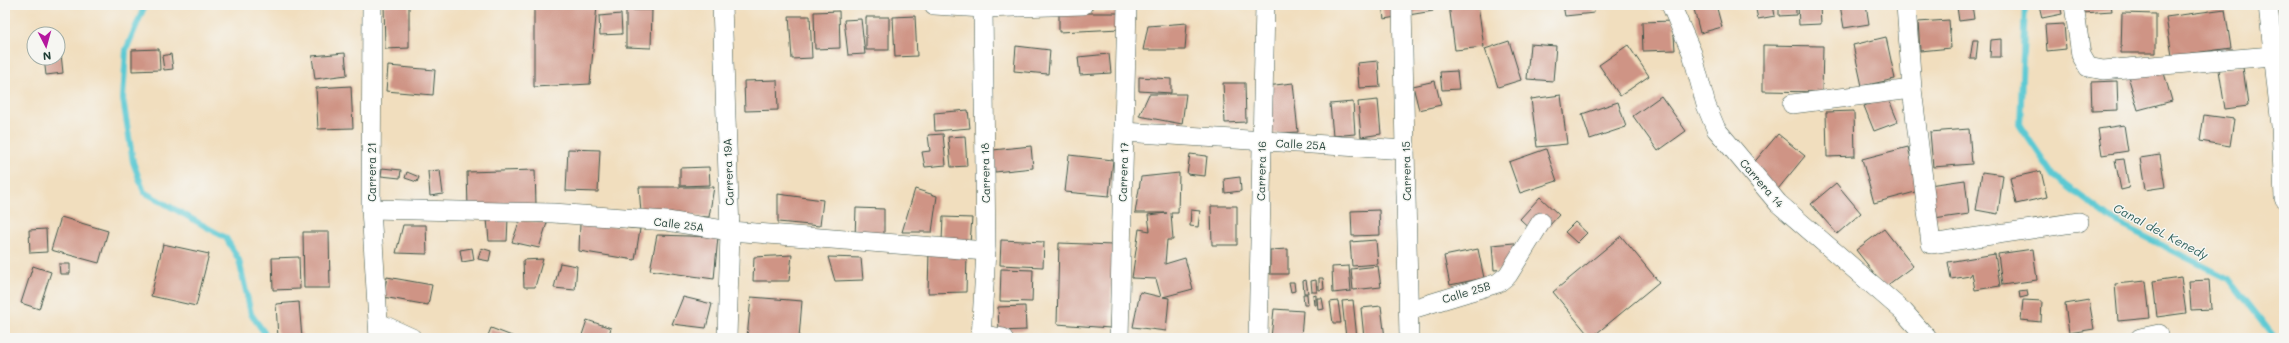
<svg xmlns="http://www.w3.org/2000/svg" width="2289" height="343" viewBox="0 0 2289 343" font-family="Mali,sans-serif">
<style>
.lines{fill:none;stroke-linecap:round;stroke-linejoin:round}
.stream{stroke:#5cc9d3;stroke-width:6}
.building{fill:#cf9485}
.minor-casing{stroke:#3e5549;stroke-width:20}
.minor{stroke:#fff;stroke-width:19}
.labels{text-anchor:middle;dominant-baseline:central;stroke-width:3;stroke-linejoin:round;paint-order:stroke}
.street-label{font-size:11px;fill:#1f3d34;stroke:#f6f6f2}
.water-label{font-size:12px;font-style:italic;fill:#2e605c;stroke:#f6f6f2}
</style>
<rect width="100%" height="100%" fill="#f6f6f2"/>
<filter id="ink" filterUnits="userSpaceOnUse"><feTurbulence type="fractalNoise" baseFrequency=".025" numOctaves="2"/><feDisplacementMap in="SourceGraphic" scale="8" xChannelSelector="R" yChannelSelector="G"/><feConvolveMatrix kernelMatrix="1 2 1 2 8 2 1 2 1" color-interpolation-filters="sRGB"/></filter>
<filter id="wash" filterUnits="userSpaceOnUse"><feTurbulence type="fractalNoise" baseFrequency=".012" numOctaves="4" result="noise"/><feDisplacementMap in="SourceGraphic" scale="16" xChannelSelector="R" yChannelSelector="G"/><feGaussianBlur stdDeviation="0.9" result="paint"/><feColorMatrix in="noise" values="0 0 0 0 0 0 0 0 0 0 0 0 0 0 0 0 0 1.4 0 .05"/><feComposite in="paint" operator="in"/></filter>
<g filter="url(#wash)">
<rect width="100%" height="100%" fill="#f1debe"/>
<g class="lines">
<g class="stream">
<polyline points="145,5 126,50 123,99 133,162 144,192 226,238 239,260 251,314 268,338"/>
<polyline points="2025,5 2020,126 2054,176 2112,220 2229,279 2275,338"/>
</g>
</g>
<g id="blocks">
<g class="building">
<polygon points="384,5 409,5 409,48 385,49"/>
<polygon points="597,5 590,84 534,87 534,8"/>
<polygon points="1382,5 1432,5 1433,11 1384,19"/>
<polygon points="1449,5 1478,5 1484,47 1455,50"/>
<polygon points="1563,5 1593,5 1594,13 1565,16"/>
<polygon points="1693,5 1716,5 1722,27 1700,33"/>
<polygon points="1755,5 1773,5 1775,16 1758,19"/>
<polygon points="1779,5 1796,5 1796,15 1779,16"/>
<polygon points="1798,5 1820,5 1821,24 1799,25"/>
<polygon points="1840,5 1866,5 1869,24 1844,28"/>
<polygon points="1972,5 1974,19 1959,21 1957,7"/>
<polygon points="2039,5 2060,5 2062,14 2042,18"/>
<polygon points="2082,5 2111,5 2112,11 2082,13"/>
<polygon points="2225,9 2231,48 2172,56 2166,17"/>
<polygon points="626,10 652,10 651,48 626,47"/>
<polygon points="839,11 840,48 815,49 814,12"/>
<polygon points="1059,13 1119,13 1120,29 1059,32"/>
<polygon points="2122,13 2156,14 2156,53 2121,53"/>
<polygon points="621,14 622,34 600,35 599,16"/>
<polygon points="789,16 810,16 812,58 792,59"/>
<polygon points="915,16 917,56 895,57 893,17"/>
<rect x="866" y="17" width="23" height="33"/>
<polygon points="861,19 865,54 848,55 844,20"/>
<polygon points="1949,20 1951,48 1920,51 1918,22"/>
<polygon points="1673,21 1675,50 1643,51 1642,22"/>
<polygon points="1187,23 1185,50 1143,50 1148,26"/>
<polygon points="2064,24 2066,49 2047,51 2045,25"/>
<polygon points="1886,37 1895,79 1862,86 1853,45"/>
<polygon points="2001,39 2001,57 1990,57 1991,40"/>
<polygon points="1973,40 1978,40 1976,59 1970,59"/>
<polygon points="1509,41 1521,80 1498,87 1485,49"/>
<polygon points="1530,44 1556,46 1553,81 1527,79"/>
<polygon points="1628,45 1649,76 1620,96 1599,65"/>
<polygon points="1763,45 1823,46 1822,92 1763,91"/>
<polygon points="1016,46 1050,50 1048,74 1014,71"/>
<polygon points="159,49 160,70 132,71 132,50"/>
<polygon points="345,53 347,75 315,79 312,56"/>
<polygon points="61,54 63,73 46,75 44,58 58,58 58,55"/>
<polygon points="171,54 173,69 164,70 162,56"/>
<polygon points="1109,54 1111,73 1080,75 1078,57"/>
<polygon points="1378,61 1380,87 1359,88 1357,63"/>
<polygon points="388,66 435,70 433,95 386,91"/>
<polygon points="2162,66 2172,101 2138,110 2128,76"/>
<polygon points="2243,67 2248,106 2225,109 2219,70"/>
<polygon points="1457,71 1459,89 1442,90 1440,72"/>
<polygon points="1139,77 1171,79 1171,93 1139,91"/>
<polygon points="777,80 778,110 745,111 744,81"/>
<polygon points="1435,81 1441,105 1419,110 1413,86"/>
<polygon points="2117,81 2118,110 2092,111 2091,82"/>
<polygon points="1223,83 1245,83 1246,122 1225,123"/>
<polygon points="1293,83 1298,132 1271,134 1266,86"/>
<polygon points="351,86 353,128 318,129 316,88"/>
<polygon points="1149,94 1186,94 1182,124 1139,116"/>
<polygon points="1561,95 1567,144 1537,147 1531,99"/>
<polygon points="1661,96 1686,131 1658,151 1633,116"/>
<polygon points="1888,97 1898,122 1874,131 1864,106"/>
<polygon points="1378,100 1381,134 1361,137 1358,102"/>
<polygon points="1353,102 1355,134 1333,136 1330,104"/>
<polygon points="1618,102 1626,127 1590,139 1582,114"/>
<polygon points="968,110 970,128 935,131 934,113"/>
<polygon points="1854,111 1855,156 1827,157 1826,112"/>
<polygon points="2204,115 2234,119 2230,146 2200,141"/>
<polygon points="2124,125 2128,151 2102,155 2098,129"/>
<polygon points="1969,129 1972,164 1933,167 1930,132"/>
<polygon points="943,134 946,165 925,167 922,152 930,151 928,135"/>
<polygon points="1778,134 1805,156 1778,189 1751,166"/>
<polygon points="965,136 967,166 951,167 948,137"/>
<polygon points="1031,146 1033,168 995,172 993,150"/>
<polygon points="1908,147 1919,191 1874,203 1862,159"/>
<polygon points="568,149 600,150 598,192 566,191"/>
<polygon points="1546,149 1557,181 1520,193 1509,162"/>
<polygon points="1190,154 1207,156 1205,176 1187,174"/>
<polygon points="1069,155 1113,160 1109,196 1065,192"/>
<polygon points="2160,155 2165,187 2145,190 2140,158"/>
<polygon points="2124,159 2129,188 2121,190 2115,160"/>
<polygon points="709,167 710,185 680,186 680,168"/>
<polygon points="382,168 401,170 400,178 381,176"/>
<polygon points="440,170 443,194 430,196 428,171"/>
<polygon points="535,170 536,205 468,207 467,172"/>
<polygon points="2041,171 2047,197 2016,204 2010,178"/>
<polygon points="407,172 419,177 417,182 405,178"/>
<polygon points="1982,172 2003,175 1998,214 1976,210"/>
<polygon points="1179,173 1178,213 1171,213 1173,240 1167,240 1165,264 1185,258 1193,289 1163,297 1169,298 1166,331 1133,327 1140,292 1161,297 1156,279 1132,278 1139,229 1150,231 1148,215 1167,213 1135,213 1141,177"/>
<polygon points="1240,177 1241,191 1225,193 1224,179"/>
<polygon points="1965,180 1969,214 1934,219 1929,185"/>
<polygon points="1836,183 1861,213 1837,234 1811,204"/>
<polygon points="639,187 714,187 709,217 641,213"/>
<polygon points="915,189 937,196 932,232 902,232"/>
<polygon points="778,194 823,200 820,226 778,222"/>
<polygon points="1540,197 1559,215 1539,237 1520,219"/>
<polygon points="1211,206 1237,206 1237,245 1212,245"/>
<polygon points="856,208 884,209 884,240 855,239"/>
<polygon points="1191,210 1200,211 1198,227 1190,226"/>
<polygon points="1379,210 1380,235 1352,236 1351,211"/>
<polygon points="61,217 108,231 99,263 51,250"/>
<polygon points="943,217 972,218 970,243 942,241"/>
<polygon points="508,218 507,241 489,241 487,219"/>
<polygon points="520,220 547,223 539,248 512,242"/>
<polygon points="1575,222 1587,233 1577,243 1565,232"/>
<polygon points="580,223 640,229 635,260 579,251"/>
<polygon points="403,225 426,225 427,254 396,253"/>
<polygon points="46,229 47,252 30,253 29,230"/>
<polygon points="1884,229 1913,266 1885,287 1856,250"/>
<polygon points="303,232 329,232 330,288 304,288"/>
<polygon points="657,235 718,237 714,279 650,270"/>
<polygon points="1621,236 1659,282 1591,338 1553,292"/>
<polygon points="1001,240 1044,242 1043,267 1000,265"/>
<polygon points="1376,240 1378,264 1352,266 1350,242"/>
<polygon points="1059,243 1113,245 1110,328 1057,324"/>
<polygon points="1514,243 1516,268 1494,270 1492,245"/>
<polygon points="163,244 209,254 196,306 151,296"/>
<polygon points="472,248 474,260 462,262 460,250"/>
<polygon points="481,248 491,251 489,261 478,259"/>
<polygon points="1288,249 1288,274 1270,274 1270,250"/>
<polygon points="1478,249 1484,278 1450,285 1444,256"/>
<polygon points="2033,249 2037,280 2002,285 1998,254"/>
<polygon points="929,250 967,256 966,292 928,293"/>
<polygon points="1995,254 2000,286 1975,290 1972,273 1970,276 1951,279 1948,262"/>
<polygon points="792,255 789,281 753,281 754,257"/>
<polygon points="299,257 300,289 273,290 272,258"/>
<polygon points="828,257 861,258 863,280 835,281"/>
<polygon points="543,259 535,287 524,287 523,260"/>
<polygon points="560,263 577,266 575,290 554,288"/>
<polygon points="59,264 70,264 70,274 60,274"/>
<polygon points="33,266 51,272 39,309 21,303"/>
<polygon points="1349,266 1351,291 1333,293 1332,267"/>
<polygon points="1378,266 1381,287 1353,290 1351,269"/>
<polygon points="1001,269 1033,270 1032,302 1000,301"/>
<polygon points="387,277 432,285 428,305 383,297"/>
<polygon points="2181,277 2186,313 2157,317 2153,281"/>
<polygon points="1319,278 1323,278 1324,289 1319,290"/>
<polygon points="1306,280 1308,293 1304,293 1303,281"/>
<polygon points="1316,280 1317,292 1312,292 1311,281"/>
<polygon points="2209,280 2211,309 2191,310 2189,281"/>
<polygon points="2146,281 2150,318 2118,321 2115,284"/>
<polygon points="1289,282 1294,282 1295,291 1291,292"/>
<polygon points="2027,290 2028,296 2020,298 2019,291"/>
<polygon points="1303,294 1307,294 1308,305 1304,305"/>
<polygon points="1316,295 1316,305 1314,305 1313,296"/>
<polygon points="683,297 712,304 706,328 672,324"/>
<polygon points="751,297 802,301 799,338 747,338"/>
<polygon points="1317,298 1322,298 1324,309 1318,310"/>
<polygon points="1353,300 1357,338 1346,338 1342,301"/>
<polygon points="2023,300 2042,301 2041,322 2021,320"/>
<polygon points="2089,300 2094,329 2069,333 2065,304"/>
<polygon points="1338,301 1341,323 1333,323 1330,302"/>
<polygon points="299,302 302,338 278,338 276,304"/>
<polygon points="1025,306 1026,330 999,331 998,307"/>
<polygon points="1381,306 1385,338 1364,338 1361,308"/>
<polygon points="1274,309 1303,311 1301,338 1271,338"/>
<polygon points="587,320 611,328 608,338 581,338"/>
<polygon points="491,328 517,338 487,338"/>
</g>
</g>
</g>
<g filter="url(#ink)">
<use href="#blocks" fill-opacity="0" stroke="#3e5549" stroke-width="1"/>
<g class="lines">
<defs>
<g id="minor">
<polyline points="372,5 371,209 379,338"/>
<polyline points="722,5 730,231 727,338"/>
<polyline points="934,5 983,8 1083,5"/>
<polyline points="1402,5 1409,338"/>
<polyline points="1671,5 1692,53 1706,105 1716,129 1778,203 1904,312 1927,338"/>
<polyline points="1906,5 1912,89 1931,244 2079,222"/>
<polyline points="2074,5 2081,55 2088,67 2103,70 2284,55"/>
<polyline points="2268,5 2281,126 2284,198"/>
<polyline points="1792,104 1912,89"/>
<polyline points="1124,132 1405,150"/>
<polyline points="371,209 553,213 667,221 730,231 986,251"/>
<polyline points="1409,310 1498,283 1508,275 1541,222"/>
<polyline points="379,323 412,338"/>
<polyline points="981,335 1003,338"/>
<polyline points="981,338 986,251 983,8"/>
<polyline points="1119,338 1127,5"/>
<polyline points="1258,338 1265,5"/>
<polyline points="2140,338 2159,334"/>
</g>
</defs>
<use href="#minor" class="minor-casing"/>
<use href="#minor" class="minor"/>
</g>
</g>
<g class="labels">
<g class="street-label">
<text transform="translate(1301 144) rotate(3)">Calle 25A</text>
<text transform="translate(1261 171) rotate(-89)">Carrera 16</text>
<text transform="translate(1406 171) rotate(-91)">Carrera 15</text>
<text transform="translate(371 172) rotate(-90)">Carrera 21</text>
<text transform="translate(728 172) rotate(-92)">Carrera 19A</text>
<text transform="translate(1123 172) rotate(-88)">Carrera 17</text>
<text transform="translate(985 173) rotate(-91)">Carrera 18</text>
<text transform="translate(1762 183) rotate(49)">Carrera 14</text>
<text transform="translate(679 224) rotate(7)">Calle 25A</text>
<text transform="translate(1466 292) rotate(-17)">Calle 25B</text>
</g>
<g class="water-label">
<text transform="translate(2161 231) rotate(28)">Canal deL Kenedy</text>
</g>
</g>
<rect width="2289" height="343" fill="none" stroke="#f6f6f2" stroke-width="20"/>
<g transform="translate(46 46) rotate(174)"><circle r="19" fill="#f6f6f2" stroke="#a0aca6"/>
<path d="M0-3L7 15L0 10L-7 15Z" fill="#b5179e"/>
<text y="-6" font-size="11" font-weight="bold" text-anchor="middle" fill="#1f3d34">N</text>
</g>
</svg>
